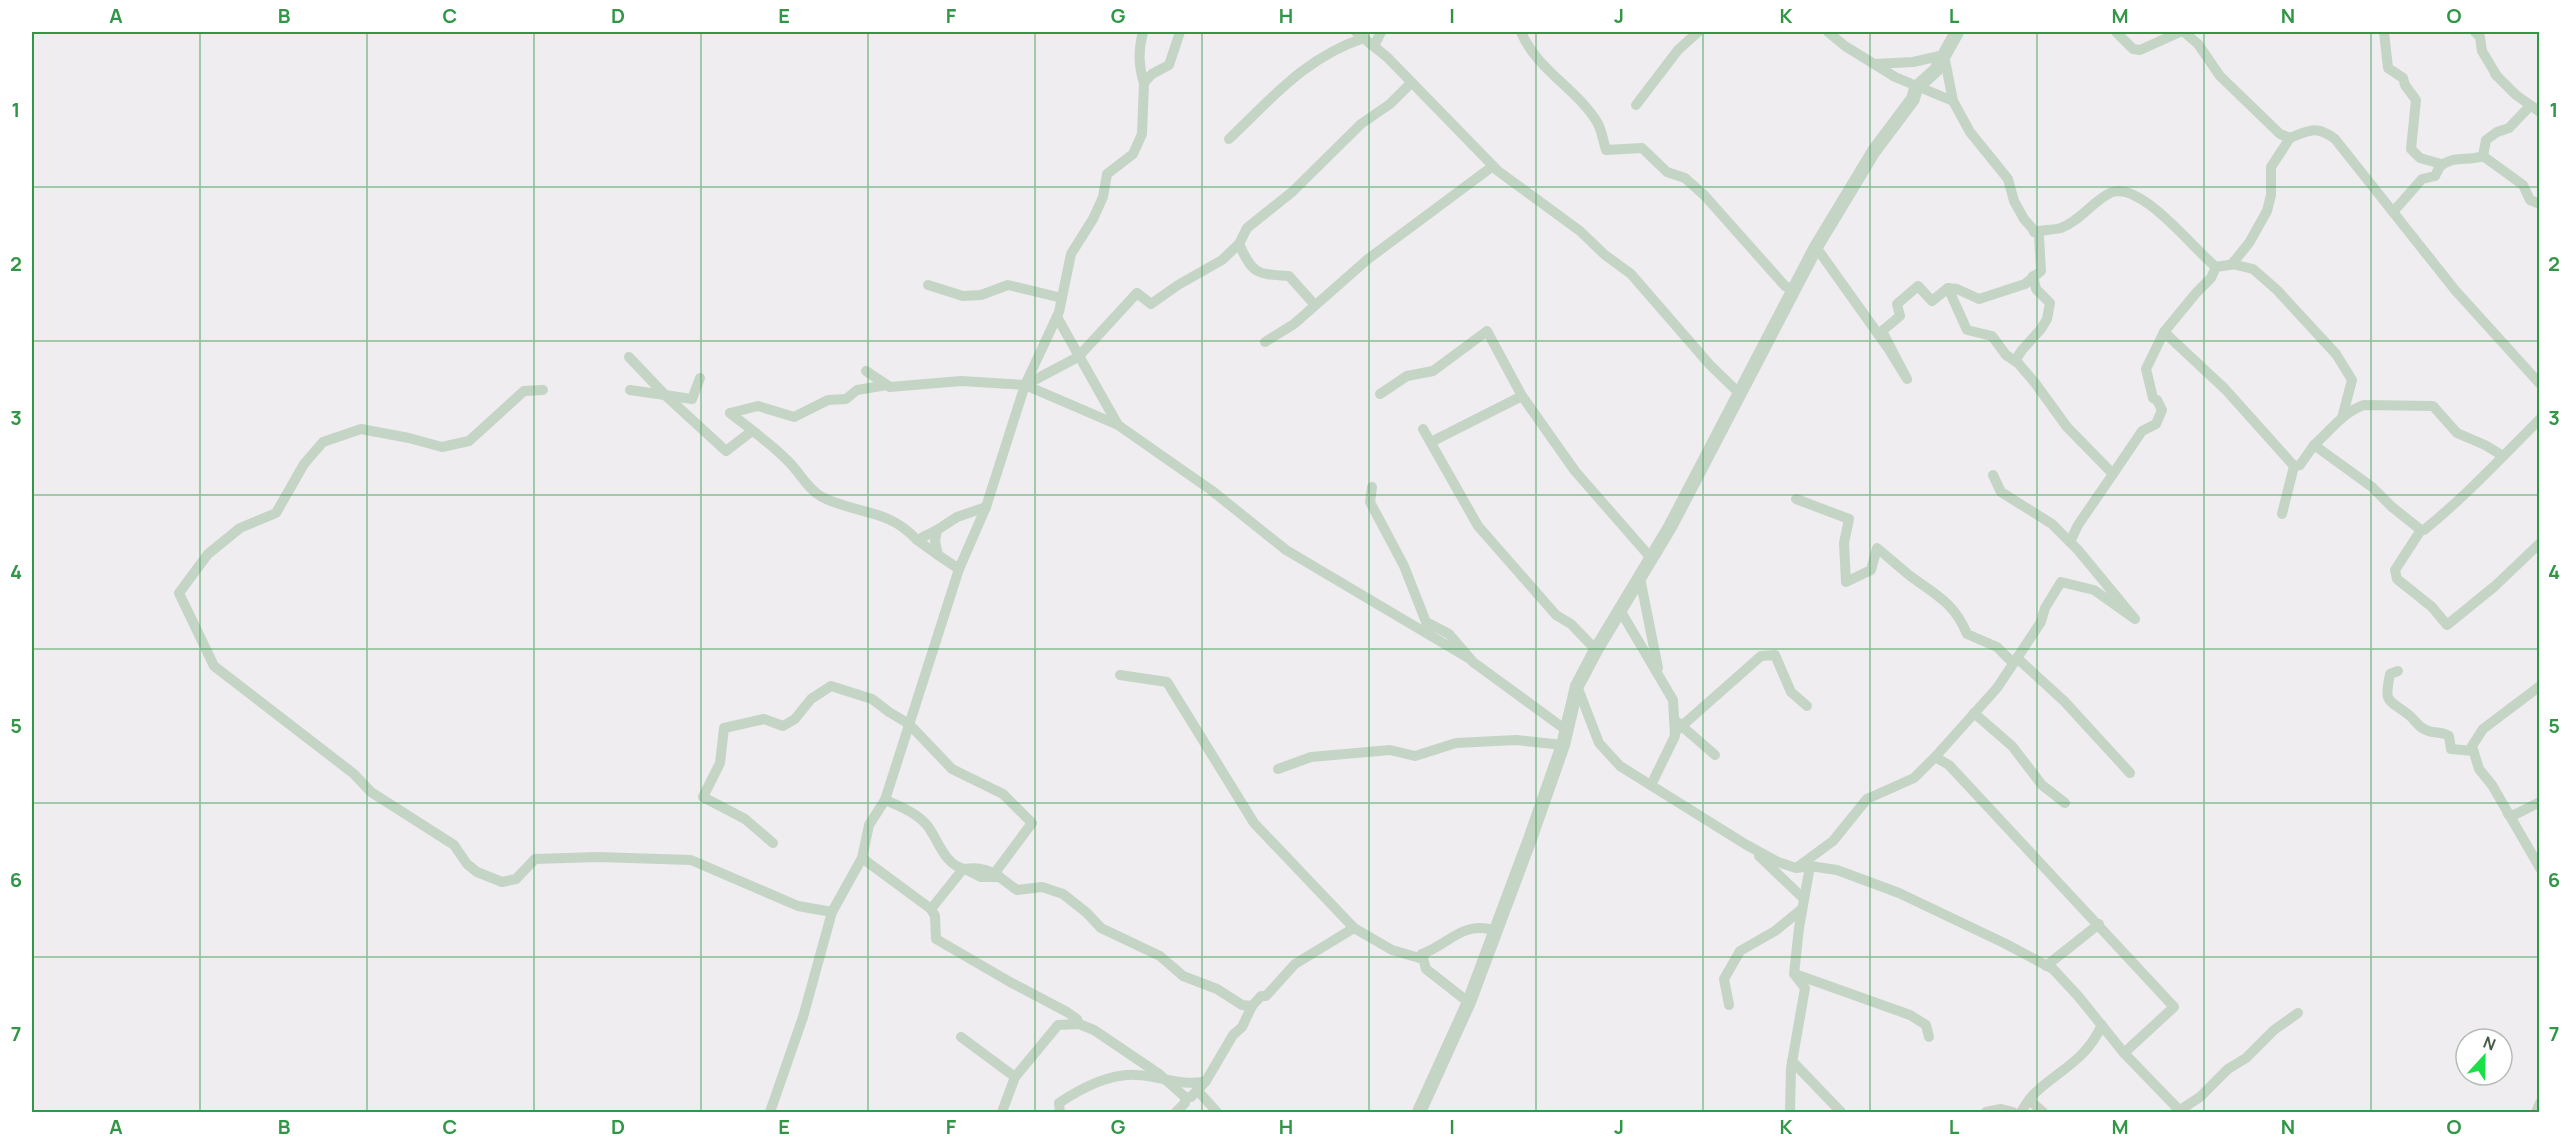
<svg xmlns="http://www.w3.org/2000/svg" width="2571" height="1144" viewBox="0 0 2571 1144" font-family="Manrope,sans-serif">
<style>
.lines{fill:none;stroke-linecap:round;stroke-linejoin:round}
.minor{stroke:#c4d5c6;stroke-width:10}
.tertiary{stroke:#c4d5c6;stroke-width:14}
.grid{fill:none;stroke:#319747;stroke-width:1.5;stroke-opacity:0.55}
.neatline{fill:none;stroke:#319747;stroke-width:2}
.grid-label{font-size:20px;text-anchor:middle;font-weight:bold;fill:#319747}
</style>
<rect width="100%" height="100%" fill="#efedf0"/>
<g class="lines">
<g class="minor">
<path d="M1143,32C1138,50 1138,65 1144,83"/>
<polyline points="1356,32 1387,57 1498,171 1580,231 1605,255 1631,274 1710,365 1739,393"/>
<path d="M1521,32C1537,70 1576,88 1597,122C1602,130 1603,141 1606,150L1642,148L1667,172L1685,178L1705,196L1785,286L1795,290"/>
<polyline points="1828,32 1845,46 1895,77 1953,101"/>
<polyline points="2116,32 2133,49 2140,50 2180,32"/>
<path d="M2184,32L2198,44L2220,76L2280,134L2290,138C2309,130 2317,125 2335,139L2455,290L2540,384"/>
<polyline points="2384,32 2388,68 2403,78 2405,85 2416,100 2411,149 2420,158 2441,164 2435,176 2422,179 2393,212"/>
<polyline points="2475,32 2480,37 2482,51 2497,76"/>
<polyline points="1374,46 1381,32"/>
<polyline points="2495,74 2516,95 2540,112"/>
<polyline points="1636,105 1678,50 1698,32"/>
<polyline points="2290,138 2271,167 2271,195 2267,211 2249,243 2232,264 2253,269 2277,290 2336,354 2352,380 2342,418"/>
<path d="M1229,139C1272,98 1306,57 1364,38"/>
<polyline points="2483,156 2486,140 2497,132 2509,128 2530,106"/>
<path d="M2439,167C2456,154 2466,162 2483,156L2523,185L2530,200L2540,204"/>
<path d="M2034,232C2042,230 2053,230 2061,228C2080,221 2092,202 2110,193C2140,179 2194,250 2216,267"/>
<path d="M1239,244C1253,275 1257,274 1289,276L1314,304"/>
<polyline points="1816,247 1888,348 1907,379 1882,331 1900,316 1897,304 1918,286 1932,301 1948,288 1957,289 1979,299 2025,284 2041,271 2039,236 2024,219 2014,201 2008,179 1970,132 1953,101 1944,55 1913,62 1874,64"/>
<polyline points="928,285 963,296 981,295 1008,285 1062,298"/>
<polyline points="1948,288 1967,330 1992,336 2006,355 2018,363 2035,383 2067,427 2113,474 2078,525 2070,542"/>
<polyline points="1057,317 1118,425 1211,490 1286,550 1470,659"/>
<polyline points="2164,332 2196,293 2211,278 2216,267 2235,264"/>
<polyline points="1265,342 1294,324 1368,259 1493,166"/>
<polyline points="629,357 665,395 726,451 752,431"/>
<polyline points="2015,361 2022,350 2041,329 2047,319 2050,303 2036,289 2033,276"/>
<polyline points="866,371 890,387 961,381 1025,385 1059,312 1071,254 1093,219 1103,197 1107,174 1133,154 1142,134 1144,83 1152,74 1169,65 1180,32"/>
<polyline points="1025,385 1118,425"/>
<polyline points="543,390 524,391 469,441 442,447 409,438 361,429 323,442 304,464 276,513 240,528 208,554 179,593 214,666 354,774 371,792 454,845 467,864 477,872 502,882 516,879 535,859 598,857 691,860 798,906 832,912"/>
<polyline points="630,390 692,399 700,378"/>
<polyline points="1380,394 1407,376 1433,371 1487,331 1522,396 1575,471 1651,558"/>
<path d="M730,413C749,428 770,443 787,460C799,471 807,489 822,497C858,515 888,508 917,540"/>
<polyline points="730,413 758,406 794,417 828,400 846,399 857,390 887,385"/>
<polyline points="1423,429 1478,526 1556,615 1571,624 1596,650"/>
<polyline points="1431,442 1522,396"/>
<path d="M2314,445C2330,431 2343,412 2364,405L2433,406L2457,433L2485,445L2503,456"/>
<polyline points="2294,466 2300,465 2314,445 2372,487 2392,507 2421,530 2395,570 2397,579 2432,607 2447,625 2495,586 2540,543"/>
<polyline points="2113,474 2142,431 2156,424 2162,410 2157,400 2153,398 2146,369 2164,332 2225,389 2294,466 2282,514"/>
<polyline points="1372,487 1370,502 1404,566 1426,622 1449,634 1473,662 1566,730"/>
<path d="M1796,499L1849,519L1844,543L1846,582L1871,570L1877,548C1888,557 1898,566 1909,575C1934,594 1954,602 1967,634L1997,647L2013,663"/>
<polyline points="937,530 917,540 938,555"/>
<path d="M2421,530H2424C2466,496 2502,457 2540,419"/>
<polyline points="959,569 938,555 935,541 937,530 957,517 986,507"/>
<polyline points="1640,578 1658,668"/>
<polyline points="1620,610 1673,700 1675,736 1651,785"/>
<polyline points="2017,658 2064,701 2130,773"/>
<path d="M2398,671L2390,674C2384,704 2387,698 2409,715C2415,720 2418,727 2426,730C2434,734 2441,731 2449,736L2451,749L2473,751"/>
<polyline points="1120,675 1167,682 1254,823 1354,928"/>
<polyline points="1577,686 1599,743 1620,766 1745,844 1778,862 1796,868 1810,866 1837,870 1899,893 2004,943 2053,969 2078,996 2124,1053 2181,1112"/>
<polyline points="2540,686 2483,729 2472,746 2479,769 2492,785 2540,868"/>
<polyline points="1974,713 2012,746 2042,785 2065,803"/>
<polyline points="1676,721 1715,755"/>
<polyline points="1675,732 1761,656 1775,655 1791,692 1807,706"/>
<polyline points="1935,757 1949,765 2174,1007 2124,1053"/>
<polyline points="1278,769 1311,757 1390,750 1415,756 1456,743 1516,740 1563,745"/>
<path d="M885,800C899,806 915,812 926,824C938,838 944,866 965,869"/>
<polyline points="2508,814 2514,815 2540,802"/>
<polyline points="773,843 745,819 703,797 720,763 724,728 764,719 783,726 795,719 811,699 831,686 872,699 889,712 909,724 952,769 1003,794 1032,823 994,874"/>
<polyline points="1759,856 1804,899"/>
<polyline points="862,858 931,909 963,869"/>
<polyline points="1799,866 1833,841 1867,799 1914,778 1935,757 1997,688 2041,622 2045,608 2061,582 2094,590 2135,619 2078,550 2052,524 2001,492 1993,475"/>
<path d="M1000,877H981L965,869C988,865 999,877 1017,890L1042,887L1063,894L1087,913L1101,928L1160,956L1183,976L1217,989L1242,1005L1252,1006L1261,996H1266L1295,964L1354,928L1392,950L1423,959"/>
<polyline points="931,909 935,916 936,939 1010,982 1067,1012 1077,1019 1079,1024"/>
<polyline points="2046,966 2099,924"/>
<polyline points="1795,974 1910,1015 1926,1025 1929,1037"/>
<path d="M1463,998L1426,969L1422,954C1447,945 1461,923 1489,929"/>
<polyline points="1729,1005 1724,979 1740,951 1775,931 1802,909"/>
<polyline points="961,1037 1015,1077"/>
<polyline points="1792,1061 1841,1112"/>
<polyline points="1197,1090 1217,1112"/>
<polyline points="2029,1100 2043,1112"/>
<polyline points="2180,1110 2200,1097 2228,1069 2246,1058 2274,1030 2298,1013"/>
<polyline points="770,1112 803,1017 832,912 862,858 869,825 885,800 959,569 986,507 1025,385 1078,357 1137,293 1151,304 1178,285 1222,260 1239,244 1247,228 1292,192 1361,124 1390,104 1411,83"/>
<polyline points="1002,1112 1015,1077 1058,1025 1079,1024 1094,1030 1159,1074 1185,1097 1191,1097 1206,1081 1233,1035 1242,1027 1252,1006"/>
<path d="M1060,1112L1059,1103C1080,1089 1110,1073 1137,1075C1160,1076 1183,1087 1206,1081"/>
<polyline points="1176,1112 1185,1103 1185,1097"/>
<polyline points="1790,1112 1791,1068 1805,988 1794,974 1799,928 1810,866"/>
<polyline points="1986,1112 2001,1109 2013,1112"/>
<path d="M2021,1112C2025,1106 2029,1098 2035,1093C2062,1068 2085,1061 2102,1025"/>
<polyline points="2536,1112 2540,1103"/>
</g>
<polyline class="tertiary" points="1419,1112 1469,1002 1530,839 1563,745 1577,686 1596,650 1670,527 1816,247 1874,151 1913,99 1916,88 1936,70 1957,32"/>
</g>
<path class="grid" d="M200,32V1112M367,32V1112M534,32V1112M701,32V1112M868,32V1112M1035,32V1112M1202,32V1112M1369,32V1112M1536,32V1112M1703,32V1112M1870,32V1112M2037,32V1112M2204,32V1112M2371,32V1112M32,187H2540M32,341H2540M32,495H2540M32,649H2540M32,803H2540M32,957H2540"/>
<rect width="2571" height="1144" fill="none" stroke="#ffffff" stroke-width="66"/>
<g transform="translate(2484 1057) rotate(22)"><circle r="28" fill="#ffffff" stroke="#b5bdb6" stroke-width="1.5"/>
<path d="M0-4.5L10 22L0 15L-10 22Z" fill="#18e046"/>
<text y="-9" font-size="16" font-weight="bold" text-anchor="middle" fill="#465b48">N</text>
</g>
<rect x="33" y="33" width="2505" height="1078" class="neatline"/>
<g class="grid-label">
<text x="116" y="23">A</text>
<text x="284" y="23">B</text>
<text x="450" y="23">C</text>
<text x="618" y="23">D</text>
<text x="784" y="23">E</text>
<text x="951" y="23">F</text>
<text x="1118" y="23">G</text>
<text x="1286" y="23">H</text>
<text x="1452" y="23">I</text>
<text x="1619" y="23">J</text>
<text x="1786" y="23">K</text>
<text x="1954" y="23">L</text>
<text x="2120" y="23">M</text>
<text x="2288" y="23">N</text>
<text x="2454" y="23">O</text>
<text x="16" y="117">1</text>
<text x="2554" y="117">1</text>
<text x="16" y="271">2</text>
<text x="2554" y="271">2</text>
<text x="16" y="425">3</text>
<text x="2554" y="425">3</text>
<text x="16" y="579">4</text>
<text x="2554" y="579">4</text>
<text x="16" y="733">5</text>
<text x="2554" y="733">5</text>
<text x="16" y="887">6</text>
<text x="2554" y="887">6</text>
<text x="16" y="1041">7</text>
<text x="2554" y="1041">7</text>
<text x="116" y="1134">A</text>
<text x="284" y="1134">B</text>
<text x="450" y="1134">C</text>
<text x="618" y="1134">D</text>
<text x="784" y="1134">E</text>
<text x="951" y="1134">F</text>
<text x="1118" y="1134">G</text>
<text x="1286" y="1134">H</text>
<text x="1452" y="1134">I</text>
<text x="1619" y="1134">J</text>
<text x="1786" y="1134">K</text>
<text x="1954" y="1134">L</text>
<text x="2120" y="1134">M</text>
<text x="2288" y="1134">N</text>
<text x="2454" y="1134">O</text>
</g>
</svg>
